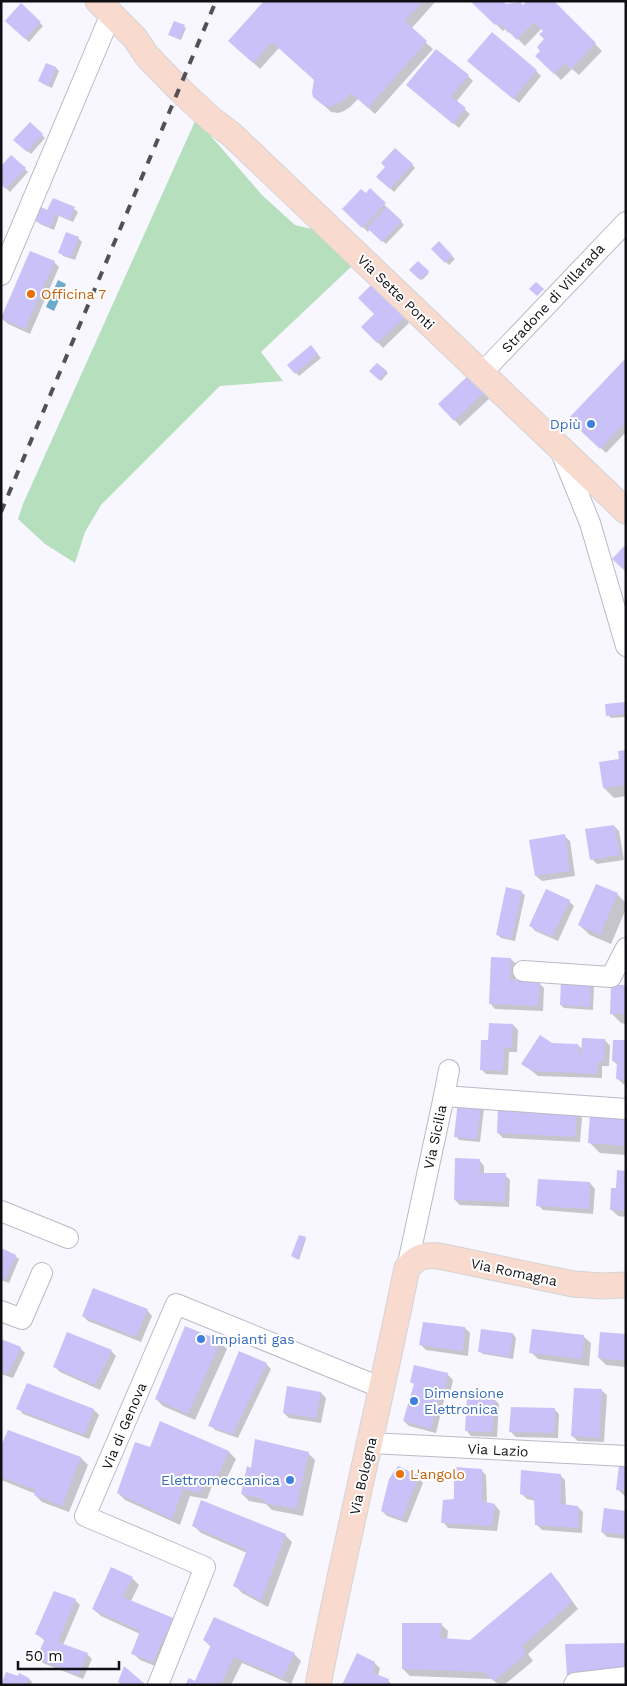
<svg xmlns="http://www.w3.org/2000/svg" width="627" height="1686" viewBox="0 0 627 1686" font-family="'Work Sans',sans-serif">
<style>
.green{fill:#b5dfbd}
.water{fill:#6cacc9}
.shadow{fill:#0003}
.building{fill:#cac1f9}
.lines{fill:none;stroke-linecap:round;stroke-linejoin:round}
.minor-casing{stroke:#bbb9c5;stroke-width:22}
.major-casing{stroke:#d4d4d5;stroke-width:27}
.minor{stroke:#fff;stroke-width:20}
.major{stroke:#f8dacf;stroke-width:25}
.rail{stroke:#525156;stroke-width:4;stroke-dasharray:9 9;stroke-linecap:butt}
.food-dot{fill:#e8710a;stroke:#fff;stroke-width:2}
.shop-dot{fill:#3f7fe0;stroke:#fff;stroke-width:2}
.labels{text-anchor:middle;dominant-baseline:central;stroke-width:4;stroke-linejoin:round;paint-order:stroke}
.street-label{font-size:14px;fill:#100f13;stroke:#fff}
.food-label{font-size:14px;fill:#c56008;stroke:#fff;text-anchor:start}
.shop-label{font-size:14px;fill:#366cbe;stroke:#fff;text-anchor:end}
</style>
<rect width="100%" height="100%" fill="#f8f7ff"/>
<polygon class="green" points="196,119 263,196 295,225 316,230 353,265 261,352 283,381 220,386 101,505 85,532 75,563 45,544 18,519 23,504"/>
<polygon class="water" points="58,280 66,284 54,311 46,307"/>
<g class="shadow">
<polygon points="266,1 436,1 411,29 433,49 375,114 358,99 350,107 344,111 338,113 331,112 314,96 315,80 279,48 260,69 237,48"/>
<polygon points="552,1 602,51 579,75 572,69 561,80 537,56 542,51 546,39 544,31 542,28 525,46 510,31 508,33 505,29 503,31 473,2 523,7"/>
<polygon points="21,5 43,26 29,42 6,21"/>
<polygon points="184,27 186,28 181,40 171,36"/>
<polygon points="47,65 56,68 59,71 52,88 43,84 40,81"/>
<polygon points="474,66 536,71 541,76 519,103"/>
<polygon points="468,76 473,81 456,102 470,114 459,128 413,90"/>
<polygon points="30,124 45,138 31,154 15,140"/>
<polygon points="12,157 28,172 10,192 1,183"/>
<polygon points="412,164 415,168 394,192 378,177"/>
<polygon points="370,190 404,225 386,244 370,229 368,232 344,209 366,195"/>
<polygon points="74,209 78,212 73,222 59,216 54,230 40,224 37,221 48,212"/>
<polygon points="67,234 79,239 82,242 75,260 63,256 60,252"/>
<polygon points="439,243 455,259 449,265 432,249"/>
<polygon points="31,252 54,262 59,267 30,334 8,324 2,319"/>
<polygon points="418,262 429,273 422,280 411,270"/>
<polygon points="373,285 410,322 383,348 363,327 376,314"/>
<polygon points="310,346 321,358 299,376 296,373"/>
<polygon points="626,360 626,432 606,453 570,419"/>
<polygon points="377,364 388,373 381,381 371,371"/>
<polygon points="470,376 491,397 460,426 440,404"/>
<polygon points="626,704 626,717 611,718 608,715"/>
<polygon points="626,751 626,796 614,798 604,788"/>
<polygon points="614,826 619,831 624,860 597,864 592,859"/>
<polygon points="564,836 570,841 575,876 542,881 536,876 531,841"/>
<polygon points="521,892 525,895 515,941 501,938 497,934"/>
<polygon points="617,894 626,903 626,909 611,944 590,935 579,925"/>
<polygon points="569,901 574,906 558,941 535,931 530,925"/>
<polygon points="511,959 516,964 515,981 539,983 544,988 543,1011 495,1009 490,1003"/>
<polygon points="562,981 594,986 593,1010 564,1008 561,1005"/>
<polygon points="626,987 626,1024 621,1023 611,1013"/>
<polygon points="513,1025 518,1030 517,1052 509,1052 508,1075 486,1074 481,1069 489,1042"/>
<polygon points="605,1040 610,1046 609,1066 602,1066 602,1078 538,1076 522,1063 552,1044 578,1045 583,1050"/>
<polygon points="626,1042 626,1084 623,1084 618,1079 618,1065 613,1061"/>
<polygon points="460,1103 484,1108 480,1142 459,1140 456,1136"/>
<polygon points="576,1113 582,1118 580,1142 503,1138 498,1133"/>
<polygon points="626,1117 626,1155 600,1153 590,1143"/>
<polygon points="479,1160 484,1166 484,1174 505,1175 510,1180 509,1207 460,1205 455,1200"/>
<polygon points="626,1172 626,1217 618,1216 611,1209 617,1189"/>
<polygon points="590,1183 595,1189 593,1214 543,1210 538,1205"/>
<polygon points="305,1238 306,1239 299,1260 294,1257 292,1256"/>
<polygon points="1,1249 15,1256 19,1259 9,1283 1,1280"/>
<polygon points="147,1310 152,1316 141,1342 88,1321 83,1316"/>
<polygon points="465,1328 470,1333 468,1356 426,1350 421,1345"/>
<polygon points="513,1334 516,1338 513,1359 483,1354 479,1351"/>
<polygon points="583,1336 591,1343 589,1366 538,1359 531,1352"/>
<polygon points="626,1336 626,1367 606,1365 599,1358"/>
<polygon points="1,1340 20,1348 25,1353 13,1378 1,1374"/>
<polygon points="220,1342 227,1349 195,1420 163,1406 156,1399"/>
<polygon points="111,1351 116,1356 100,1390 60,1372 55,1367"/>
<polygon points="266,1364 271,1369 238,1438 215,1430 210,1425"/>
<polygon points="447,1374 453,1380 450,1393 446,1392 436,1433 409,1426 404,1421 415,1385"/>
<polygon points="601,1390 607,1395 604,1442 578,1441 572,1436"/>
<polygon points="321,1393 326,1398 321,1423 289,1418 284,1413"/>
<polygon points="494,1399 499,1404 497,1437 471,1436 466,1430"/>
<polygon points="18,1408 94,1410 99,1415 89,1439 23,1414"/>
<polygon points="554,1409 559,1414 558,1438 516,1437 511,1432"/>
<polygon points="9,1431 81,1458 88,1465 69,1512 42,1502 35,1495 36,1494 1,1480 1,1449"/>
<polygon points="151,1448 229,1452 236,1459 225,1482 213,1483 207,1499 190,1496 180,1525 125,1500 118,1493"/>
<polygon points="308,1453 315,1460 303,1516 272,1510 266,1504 249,1501 242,1494 252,1470"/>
<polygon points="626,1468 626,1497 617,1489"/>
<polygon points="481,1470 486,1475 487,1504 495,1505 500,1511 497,1531 448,1528 443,1522 455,1500"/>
<polygon points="560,1475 565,1480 566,1506 578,1507 583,1512 582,1533 542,1530 536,1524 536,1501 527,1499 521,1493"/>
<polygon points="418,1477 423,1483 407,1523 387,1516 382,1511"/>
<polygon points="626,1512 626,1539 607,1537 602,1532"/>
<polygon points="194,1526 285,1535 292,1542 268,1607 242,1593 235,1585 247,1553 201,1533"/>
<polygon points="551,1574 558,1581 578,1609 528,1654 533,1661 504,1685 499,1685 492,1679 410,1676 403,1669 441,1624 448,1631 447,1640 470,1641"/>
<polygon points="132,1578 139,1585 131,1601 172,1619 179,1626 160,1668 140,1660 133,1653 140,1634 101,1616 93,1609"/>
<polygon points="75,1600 80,1605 63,1645 87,1654 92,1659 83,1679 43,1663 38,1658 45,1641 37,1634"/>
<polygon points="204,1640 294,1654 301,1661 291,1684 242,1663 231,1685 186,1685 195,1683 211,1647"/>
<polygon points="374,1663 380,1668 378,1676 388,1680 392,1685 344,1685"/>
<polygon points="18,1678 29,1679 32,1682 31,1685 2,1685"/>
</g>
<g class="building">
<polygon points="264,1 423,1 405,21 427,41 368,108 351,93 343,101 336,104 330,107 323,105 313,97 312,92 314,80 272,42 253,63 228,41"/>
<polygon points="470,1 503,1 506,4 520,2 523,5 527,1 554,1 596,43 571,69 565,63 554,74 535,56 540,51 537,47 544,39 539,34 543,31 534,22 517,40 502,25 500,27 497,23 495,25"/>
<polygon points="21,3 41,22 25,39 5,21"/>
<polygon points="174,21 185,25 180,39 168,35"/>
<polygon points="492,32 537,70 513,99 467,61"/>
<polygon points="436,49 469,75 451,96 466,108 453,124 406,85"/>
<polygon points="46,63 56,67 49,86 38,81"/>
<polygon points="30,122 43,134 27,152 13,140"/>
<polygon points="395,148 413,164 390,189 376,177 385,167 381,163"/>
<polygon points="11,155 26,168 6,189 1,185 1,166"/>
<polygon points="370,188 386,203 362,228 342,209 361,189 366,193"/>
<polygon points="53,198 75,207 70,220 56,214 50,227 35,221 41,207 47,210"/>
<polygon points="387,207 402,221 382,242 367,228"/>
<polygon points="66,232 79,237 71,258 58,253"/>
<polygon points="439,241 452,255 445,263 431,249"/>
<polygon points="30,251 55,261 25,329 1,318"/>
<polygon points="418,261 429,271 420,280 409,270"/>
<polygon points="536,282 544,289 537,296 529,289"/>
<polygon points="373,283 406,316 377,343 361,327 374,314 358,298"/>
<polygon points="311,345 318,354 295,374 287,365"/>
<polygon points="626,358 626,422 600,449 568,419"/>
<polygon points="377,363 387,371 379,380 369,371"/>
<polygon points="470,374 486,391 454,421 438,404"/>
<polygon points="626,544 626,572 612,559"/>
<polygon points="626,702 626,714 606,716 605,704"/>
<polygon points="626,750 626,785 603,788 599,762 619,759 618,751"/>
<polygon points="614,825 620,855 590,860 585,829"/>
<polygon points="565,834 570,871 535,876 529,840"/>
<polygon points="596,884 618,893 600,935 578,925"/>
<polygon points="506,887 522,891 512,938 496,935"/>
<polygon points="546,889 570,900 552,937 529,926"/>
<polygon points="491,957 511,958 510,980 540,981 538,1006 489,1004"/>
<polygon points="561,980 591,981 590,1007 560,1005"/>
<polygon points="611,985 626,985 626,1014 610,1014"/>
<polygon points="489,1023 513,1024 512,1048 504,1047 503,1071 480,1070 481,1040 488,1040"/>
<polygon points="540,1035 552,1043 578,1044 578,1054 581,1054 582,1038 605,1039 604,1062 598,1061 597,1074 532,1071 521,1064"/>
<polygon points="613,1040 626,1040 626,1080 616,1079 617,1061 612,1061"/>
<polygon points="458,1101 481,1104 477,1139 454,1137"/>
<polygon points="498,1107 577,1112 575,1137 497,1133"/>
<polygon points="590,1114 626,1116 626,1146 588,1143"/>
<polygon points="455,1158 480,1159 479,1173 506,1173 505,1202 454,1200"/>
<polygon points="617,1170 626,1171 626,1211 610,1210 611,1188 616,1188"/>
<polygon points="538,1179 590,1182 589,1209 536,1206"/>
<polygon points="299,1235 306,1237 297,1259 291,1256"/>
<polygon points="1,1248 16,1255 5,1280 1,1278"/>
<polygon points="93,1288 148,1309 136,1337 82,1316"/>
<polygon points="423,1322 465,1327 463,1351 419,1345"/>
<polygon points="185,1326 221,1341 188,1414 155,1399"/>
<polygon points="481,1329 513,1333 510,1357 478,1352"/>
<polygon points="532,1329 584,1335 582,1359 529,1353"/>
<polygon points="67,1332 112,1350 95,1385 53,1367"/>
<polygon points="600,1332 626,1334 626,1361 598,1358"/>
<polygon points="1,1339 21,1347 8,1374 1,1371"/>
<polygon points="239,1351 267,1363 233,1434 208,1426"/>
<polygon points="414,1365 448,1373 445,1389 441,1388 431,1429 403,1421 414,1384 410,1382"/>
<polygon points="27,1383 94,1409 84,1435 16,1409"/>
<polygon points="287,1386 321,1392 316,1418 283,1413"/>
<polygon points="574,1388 602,1389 599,1438 571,1436"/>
<polygon points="467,1397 495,1398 492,1432 465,1431"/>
<polygon points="511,1407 555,1408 554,1433 509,1432"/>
<polygon points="160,1421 229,1451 218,1476 206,1477 200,1493 183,1489 172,1519 117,1493 135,1442 150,1447"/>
<polygon points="8,1430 81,1457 62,1506 34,1495 36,1490 1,1477 1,1446"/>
<polygon points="255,1439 309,1452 296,1509 264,1503 264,1499 241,1494 247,1466 251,1468"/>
<polygon points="398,1466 419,1476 402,1519 381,1511 389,1479"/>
<polygon points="619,1466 626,1466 626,1491 616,1490"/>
<polygon points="454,1467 482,1469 482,1501 495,1504 492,1526 441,1523 443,1500 454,1499"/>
<polygon points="521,1470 561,1474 561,1504 578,1506 578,1528 535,1525 534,1498 520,1494"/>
<polygon points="201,1500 286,1534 261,1601 233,1586 247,1550 192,1526"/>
<polygon points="604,1508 626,1511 626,1535 601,1532"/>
<polygon points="111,1567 133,1577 123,1597 173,1618 153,1662 131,1654 140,1631 92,1609"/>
<polygon points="551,1572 572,1602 522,1646 526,1654 494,1681 484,1672 402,1669 402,1623 442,1623 440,1638 470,1640"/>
<polygon points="54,1591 76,1599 58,1642 88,1653 78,1675 36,1658 45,1639 35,1634"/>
<polygon points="214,1617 295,1653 283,1678 234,1657 221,1685 185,1685 189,1678 195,1681 211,1645 203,1640"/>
<polygon points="626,1643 626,1670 567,1675 565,1644"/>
<polygon points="357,1653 375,1662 373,1673 389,1679 387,1685 342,1685"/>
<polygon points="124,1666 146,1685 123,1685 118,1682"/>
<polygon points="6,1672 18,1676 19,1673 29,1678 26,1685 1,1685"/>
</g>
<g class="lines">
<defs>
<g id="minor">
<polyline points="1,275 111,14"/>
<polyline points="481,374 626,222"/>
<polyline points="561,452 590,523 626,646"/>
<polyline points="523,971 611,977 626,948"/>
<polyline points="444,1096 449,1070"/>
<polyline points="1,1211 68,1238"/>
<polyline points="407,1268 444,1096 626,1109"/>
<polyline points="1,1311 22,1319 42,1273"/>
<polyline points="370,1443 626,1456"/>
<polyline points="158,1685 205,1567 85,1516 176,1304 382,1388"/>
<polyline points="574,1685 575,1683 626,1677"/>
</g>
<g id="major">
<polyline points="98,1 135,38 147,56 180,90 211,119 231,134 626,511"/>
<path d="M318,1685C345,1545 379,1407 407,1268C418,1256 423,1255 439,1256L573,1284L602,1286L626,1285"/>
</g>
</defs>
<use href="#minor" class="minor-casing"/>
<use href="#major" class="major-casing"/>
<use href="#minor" class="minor"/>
<use href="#major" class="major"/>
<polyline class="rail" points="1,512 216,1"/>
</g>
<g class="food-dot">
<circle cx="31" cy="294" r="5"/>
<circle cx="400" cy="1474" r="5"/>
</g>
<g class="shop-dot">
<circle cx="591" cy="424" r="5"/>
<circle cx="201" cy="1339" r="5"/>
<circle cx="414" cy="1401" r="5"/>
<circle cx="290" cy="1480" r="5"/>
</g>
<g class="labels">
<g class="street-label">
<text transform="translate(396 292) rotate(44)">Via Sette Ponti</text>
<text transform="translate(553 298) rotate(-47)">Stradone di Villarada</text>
<text transform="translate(435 1137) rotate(-78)">Via Sicilia</text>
<text transform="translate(514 1272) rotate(12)">Via Romagna</text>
<text transform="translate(124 1426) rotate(-67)">Via di Genova</text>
<text transform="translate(498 1450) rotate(3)">Via Lazio</text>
<text transform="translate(363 1476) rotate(-77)">Via Bologna</text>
</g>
<g class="food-label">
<text x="41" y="294">Officina 7</text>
<text x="410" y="1474">L'angolo</text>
</g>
<g class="shop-label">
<text x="581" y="424">Dpiù</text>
<text x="211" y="1339" text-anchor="start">Impianti gas</text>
<text x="424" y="1393" text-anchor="start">Dimensione<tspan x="424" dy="16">Elettronica</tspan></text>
<text x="280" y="1480">Elettromeccanica</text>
</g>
</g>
<rect width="627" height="1686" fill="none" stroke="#100f13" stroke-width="5"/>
<path d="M18 1661v8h101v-8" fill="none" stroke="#100f13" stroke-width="2.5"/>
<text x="25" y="1661" font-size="15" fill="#100f13" stroke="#ffffff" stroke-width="4" paint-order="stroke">50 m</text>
</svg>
